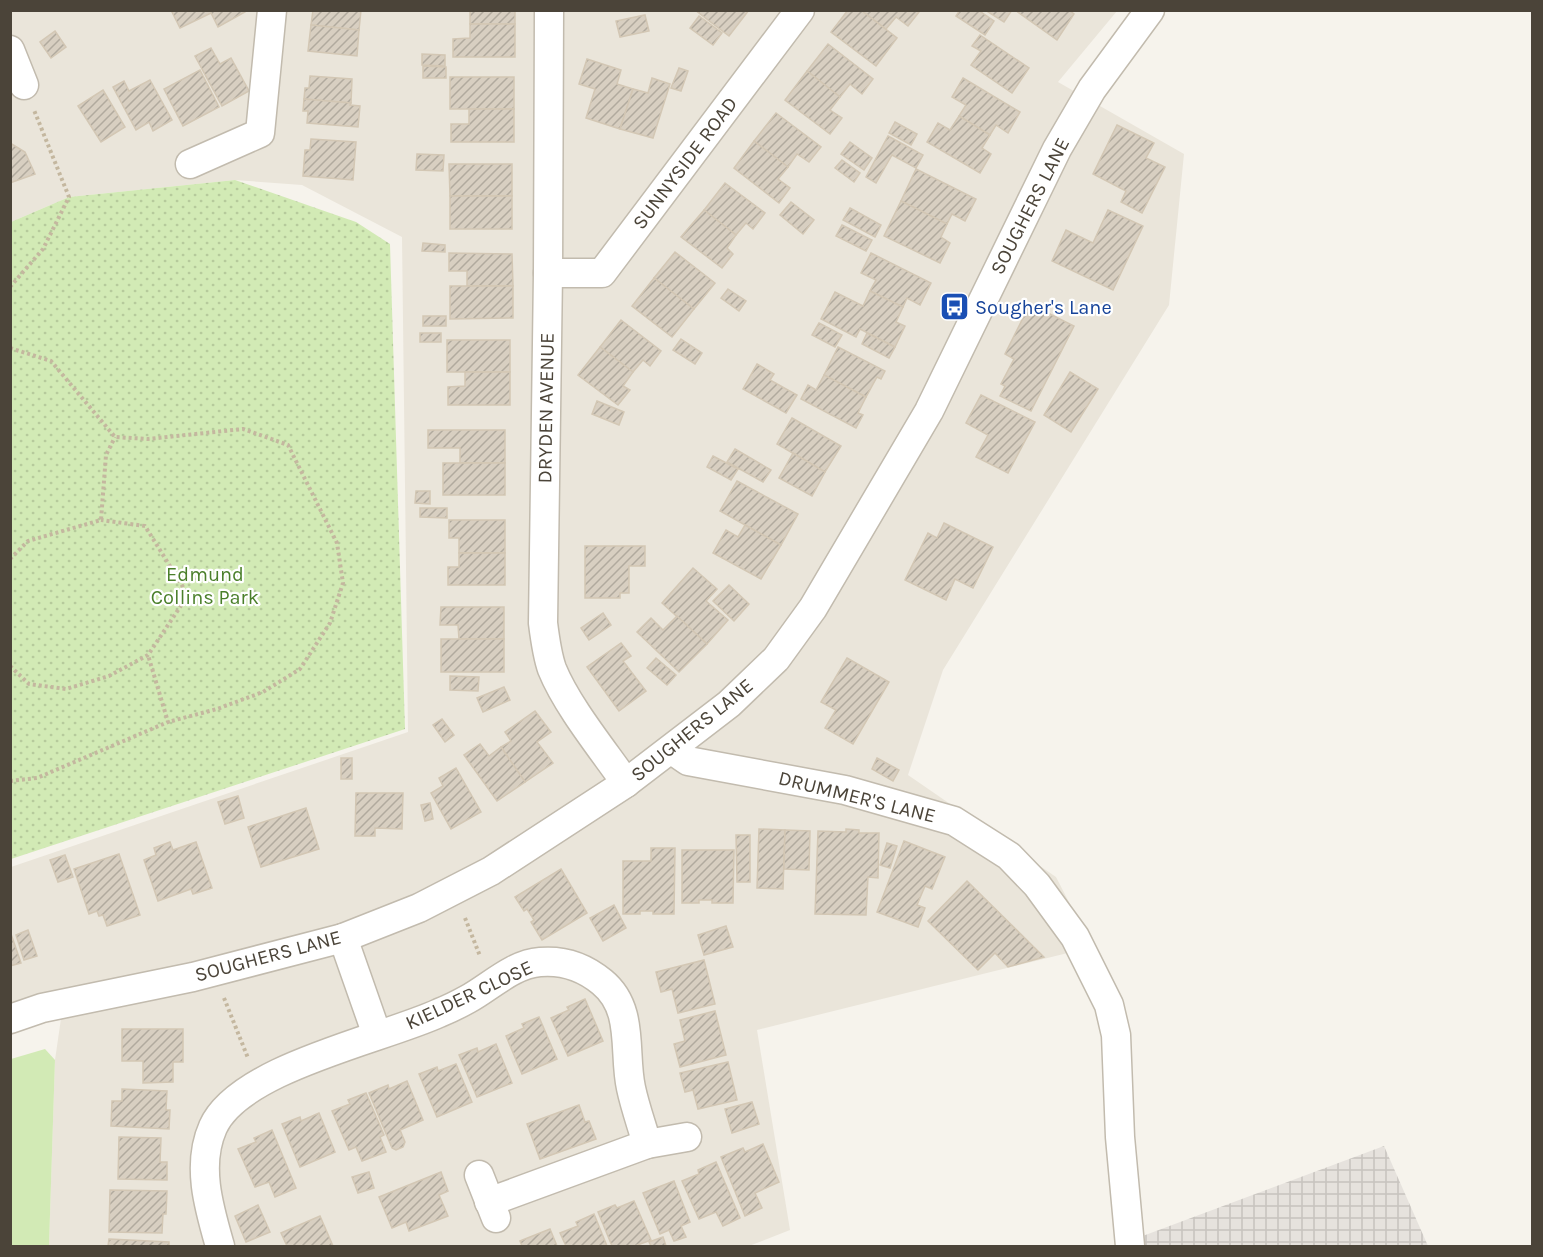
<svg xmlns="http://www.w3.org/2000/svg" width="1543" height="1257" viewBox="0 0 1543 1257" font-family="Karla,sans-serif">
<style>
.residential{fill:#eae5da}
.industrial{fill:url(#industrial-grid)}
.grass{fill:url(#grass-dots)}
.garden{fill:#d2eab5}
.building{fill:url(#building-hatch);stroke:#d3c7b4;stroke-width:1.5}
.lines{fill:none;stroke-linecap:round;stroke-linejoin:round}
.minor-casing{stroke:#c2bbae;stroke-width:31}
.path{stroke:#c4b79f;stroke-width:4;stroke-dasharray:3 3;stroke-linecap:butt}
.minor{stroke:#fff;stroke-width:28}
.labels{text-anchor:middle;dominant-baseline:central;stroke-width:4.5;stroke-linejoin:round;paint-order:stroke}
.street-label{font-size:20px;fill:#4b4439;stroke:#fff}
.transit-label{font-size:20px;fill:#164399;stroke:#fff;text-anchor:start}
.park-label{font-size:20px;fill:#4a7f2a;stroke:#fff}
</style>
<defs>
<pattern id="industrial-grid" width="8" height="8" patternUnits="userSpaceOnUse" patternTransform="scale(1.5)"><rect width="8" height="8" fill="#e6e2dd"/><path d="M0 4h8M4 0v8" fill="none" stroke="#c7c3be"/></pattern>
<pattern id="grass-dots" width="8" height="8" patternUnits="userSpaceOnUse" patternTransform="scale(1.5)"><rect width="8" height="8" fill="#d2eab5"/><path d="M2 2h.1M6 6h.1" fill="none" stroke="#b6ca9c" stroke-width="1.8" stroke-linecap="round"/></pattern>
<pattern id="building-hatch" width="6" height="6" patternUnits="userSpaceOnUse" patternTransform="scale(1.5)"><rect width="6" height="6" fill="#d8cfc1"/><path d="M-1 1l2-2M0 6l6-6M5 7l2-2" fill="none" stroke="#b1aa9e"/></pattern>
</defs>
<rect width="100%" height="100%" fill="#f6f3ec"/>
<polygon class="residential" points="11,11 1117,11 1058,82 1184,154 1169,305 943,670 908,775 1056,877 1092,947 757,1030 790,1230 749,1246 49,1246 55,1060 65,991 11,1011 11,867 408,732 402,237 302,185 235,180 69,197 11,222"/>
<polygon class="industrial" points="1384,1146 1428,1246 1142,1246 1140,1237"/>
<polygon class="grass" points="235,180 356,222 390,244 405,729 11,859 11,222 69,197"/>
<polygon class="garden" points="45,1049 55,1060 49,1246 11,1246 11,1059"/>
<g class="building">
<polygon points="171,10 244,10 245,12 218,27 211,13 180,28"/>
<polygon points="313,10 361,10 359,30 311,25"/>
<rect x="470" y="10" width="45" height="14"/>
<polygon points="695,10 749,10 729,36"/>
<polygon points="848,10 861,10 897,38 876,66 831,32"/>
<polygon points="861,10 917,10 919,12 908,26 896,17 886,29"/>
<polygon points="960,10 978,10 994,21 985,35 956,16"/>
<polygon points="985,10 1012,10 1004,22"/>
<polygon points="1015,10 1069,10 1074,14 1057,40"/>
<polygon points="645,15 649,31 620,37 616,21"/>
<polygon points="699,16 722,33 713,45 690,28"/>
<polygon points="470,24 515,24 515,57 453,57 453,39 470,38"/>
<polygon points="311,25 359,30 357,56 308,51"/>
<polygon points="55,31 66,47 51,58 40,42"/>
<polygon points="980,35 1029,68 1012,93 971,65 981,51 972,46"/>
<polygon points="828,44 873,79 862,94 850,84 840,97 807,71"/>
<polygon points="211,48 220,64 231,58 249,91 222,106 195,56"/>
<polygon points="422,54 445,55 445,66 422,65"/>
<polygon points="587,59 621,70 617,84 633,89 620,129 586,118 595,89 579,84"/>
<polygon points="423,66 446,67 446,78 423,78"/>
<polygon points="679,68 688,71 681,91 671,88"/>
<polygon points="200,70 219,107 183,126 164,89"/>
<polygon points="807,71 840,97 830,110 842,118 830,134 785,100"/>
<polygon points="310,76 352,79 351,103 304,99 305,88 309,88"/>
<rect x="450" y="77" width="64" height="32"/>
<polygon points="652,78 670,84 653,138 620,129 633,89 648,93"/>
<polygon points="963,78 1020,112 1008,133 996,125 990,135 959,116 966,105 952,97"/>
<polygon points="150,80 172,120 153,131 149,122 136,130 113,87 124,81 129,91"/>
<polygon points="103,90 125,127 101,142 78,106"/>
<polygon points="304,99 351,103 350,105 360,106 358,127 307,123 308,111 303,111"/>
<polygon points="469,109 514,109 514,142 451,142 451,124 469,124"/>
<polygon points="776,113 821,147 809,162 797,154 788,167 754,141"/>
<polygon points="959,116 990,135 982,148 991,154 980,173 927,142 938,123 950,130"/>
<polygon points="895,122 917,134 911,145 889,133"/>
<polygon points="1117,125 1154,143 1146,158 1165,167 1142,213 1121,202 1126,191 1093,174"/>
<polygon points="888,136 923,155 916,168 892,155 876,183 866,177"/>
<polygon points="311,139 356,142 353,180 303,176 305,150 310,150"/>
<polygon points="754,141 788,167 778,179 790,188 779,203 734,168"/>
<polygon points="850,142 872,158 864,170 841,154"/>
<polygon points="10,143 25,152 35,174 10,183"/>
<polygon points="417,154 444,155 443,171 416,170"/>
<polygon points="842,160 860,173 854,182 835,168"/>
<polygon points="449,164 512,164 512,196 450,196"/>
<polygon points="916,169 976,199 965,221 952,214 947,224 901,201"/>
<polygon points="725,183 765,213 753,229 746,223 736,235 704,210"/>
<rect x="450" y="196" width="62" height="33"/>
<polygon points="901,201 947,224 941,237 950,243 940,263 884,236"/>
<polygon points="791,202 814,220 803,234 780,215"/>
<polygon points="850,208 881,225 875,237 843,220"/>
<polygon points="704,210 736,235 727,248 733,254 722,268 681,237"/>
<polygon points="1108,210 1143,226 1113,290 1052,261 1066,230 1093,243"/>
<polygon points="842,225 872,240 866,251 836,236"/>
<polygon points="423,243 445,245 445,252 422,251"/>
<polygon points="675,252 715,283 694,309 654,278"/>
<polygon points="449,253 512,254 513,286 467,286 467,271 449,271"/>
<polygon points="871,253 931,283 920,305 907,298 903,307 870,291 876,280 861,273"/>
<polygon points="654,278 694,309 672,337 632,306"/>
<polygon points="450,286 513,286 513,318 450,319"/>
<polygon points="728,289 746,301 739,311 721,298"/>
<polygon points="870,291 903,307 896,322 905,326 895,347 860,329 856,337 821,319 835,292 863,306"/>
<polygon points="1030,304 1074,326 1031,411 1000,396 1005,386 1001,384 1014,359 1005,354"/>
<rect x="423" y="316" width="23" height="10"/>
<polygon points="621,320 661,351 650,366 643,360 633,372 600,347"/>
<polygon points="819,323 842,335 835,347 812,335"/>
<rect x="420" y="333" width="21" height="9"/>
<polygon points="867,333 895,347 889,358 862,344"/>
<polygon points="681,339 702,353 695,364 673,350"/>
<rect x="447" y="340" width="63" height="32"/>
<polygon points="600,347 633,372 623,386 630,390 618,405 578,375"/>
<polygon points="838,347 885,371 881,379 877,377 866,397 824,375"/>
<polygon points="757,364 774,374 770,380 797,395 786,413 743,389"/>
<polygon points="465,372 510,372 510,405 448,405 448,387 465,386"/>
<polygon points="1070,372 1098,389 1071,432 1044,415"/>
<polygon points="824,375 866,397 858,413 863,415 856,428 801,399 808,385 816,390"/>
<polygon points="981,395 1035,422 1008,473 976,457 988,435 966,423"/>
<polygon points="597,401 624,412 619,425 592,414"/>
<polygon points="792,418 841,446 825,472 777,444"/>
<polygon points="428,430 505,430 505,463 460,463 460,448 428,448"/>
<polygon points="735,449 771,470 763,482 727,462"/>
<polygon points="793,453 825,472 812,496 779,478"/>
<polygon points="713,456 738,469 731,480 707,467"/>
<rect x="443" y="463" width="62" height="32"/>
<polygon points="737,481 798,514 781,545 720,511"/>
<polygon points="416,491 430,491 430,504 415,503"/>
<polygon points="420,508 447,508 447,518 420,517"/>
<polygon points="449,520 505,520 505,553 459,553 459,538 449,538"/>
<polygon points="944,523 993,547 973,588 955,579 946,600 905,580 928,533 937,538"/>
<polygon points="745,525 781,545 761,579 713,553 726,530 738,537"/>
<polygon points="585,546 645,546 645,566 629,566 629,593 620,593 620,598 585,598"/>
<polygon points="459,553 505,553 505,585 448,585 448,567 459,567"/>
<polygon points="693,568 717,589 706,601 728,620 707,644 662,603"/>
<polygon points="729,585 749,604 734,621 713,601"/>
<polygon points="441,607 504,607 504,639 459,639 458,625 440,625"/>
<polygon points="603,613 611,625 589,640 581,628"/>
<polygon points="677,616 707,644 679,672 637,632 651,618 663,630"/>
<rect x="441" y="639" width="63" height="33"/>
<polygon points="621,643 631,656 623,661 646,691 619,711 587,667"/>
<polygon points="656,658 676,675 667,685 647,668"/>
<polygon points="847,658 889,682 853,744 825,728 836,710 821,702"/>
<polygon points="450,676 479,677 478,691 450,690"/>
<polygon points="504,687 510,700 483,712 477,698"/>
<polygon points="535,711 551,732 537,742 553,763 525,782 501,747 511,741 505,732"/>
<polygon points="442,719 454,735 445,742 433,725"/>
<polygon points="480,744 489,756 501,747 525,782 497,801 464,755"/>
<rect x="341" y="758" width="11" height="21"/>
<polygon points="877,758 899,770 893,781 872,769"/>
<polygon points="456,768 481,812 451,829 431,793 443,786 439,778"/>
<polygon points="356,793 403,793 402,829 375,828 375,836 355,836"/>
<polygon points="238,796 244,818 225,824 218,802"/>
<polygon points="430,803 433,819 425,821 421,805"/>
<polygon points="306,808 319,849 261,867 248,827"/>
<polygon points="759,829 785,830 783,889 757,888"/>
<polygon points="846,829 859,830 859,833 879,833 878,878 868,877 866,915 815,914 818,831 846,832"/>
<polygon points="785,830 810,831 809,870 784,869"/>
<polygon points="736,835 750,835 750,882 737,882"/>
<polygon points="904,841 945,857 932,889 925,886 917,905 925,908 918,927 877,912"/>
<polygon points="170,842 173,850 196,842 212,888 193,894 191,889 158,901 144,860 156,855 154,848"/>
<polygon points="887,843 897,846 890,868 880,865"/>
<polygon points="651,848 675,848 674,914 653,914 653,911 640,911 640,914 623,914 623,861 651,861"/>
<polygon points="682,850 734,850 733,903 712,903 712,900 699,900 699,903 682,903"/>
<polygon points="119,854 140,915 107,926 103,915 99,916 97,911 89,914 74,869"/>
<polygon points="65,855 73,877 58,882 50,860"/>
<polygon points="561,869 587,913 542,940 531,922 534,920 527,909 524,911 515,897"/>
<polygon points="967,881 1044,957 1008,967 995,953 978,970 928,921"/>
<polygon points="614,905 626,928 603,941 590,918"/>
<polygon points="726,926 733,947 704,955 698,935"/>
<polygon points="28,930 37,956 24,960 16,935"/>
<polygon points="10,931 21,963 10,966"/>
<polygon points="704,960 715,1004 678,1013 672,989 661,992 656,972"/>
<polygon points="585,999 603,1041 568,1056 551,1018 569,1010 567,1007"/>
<polygon points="715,1011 726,1055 680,1067 674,1044 685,1041 680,1020"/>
<polygon points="539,1017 557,1059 522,1074 506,1036 524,1028 522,1024"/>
<polygon points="122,1029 183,1029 183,1062 173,1062 173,1082 143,1083 143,1061 122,1061"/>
<polygon points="496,1044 512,1083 477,1097 459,1055 477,1048 478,1052"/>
<polygon points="728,1062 737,1100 698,1109 693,1090 685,1092 680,1073"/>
<polygon points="456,1064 472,1102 437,1117 419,1074 437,1067 438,1071"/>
<polygon points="407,1081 423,1120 400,1130 405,1142 403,1147 396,1150 392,1148 369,1093 388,1085 389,1089"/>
<polygon points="122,1089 167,1091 166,1110 170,1110 169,1129 111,1126 112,1101 122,1101"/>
<polygon points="366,1093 384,1135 380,1137 386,1152 362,1161 356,1147 349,1150 332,1111 350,1104 348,1100"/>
<polygon points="752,1102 759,1124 732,1133 725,1109"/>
<polygon points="579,1105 585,1122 589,1121 596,1139 540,1159 527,1124"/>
<polygon points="319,1113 335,1152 300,1167 282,1124 300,1117 301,1121"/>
<polygon points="272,1130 296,1188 275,1197 269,1182 255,1187 238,1149 256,1142 254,1138"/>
<polygon points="119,1137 161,1138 160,1162 167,1162 167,1180 118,1179"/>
<polygon points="763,1144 779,1182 755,1193 762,1208 745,1216 721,1157 743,1148 745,1152"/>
<polygon points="716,1162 740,1218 723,1226 716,1212 699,1219 682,1181 699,1174 698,1170"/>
<polygon points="369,1172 374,1188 358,1193 352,1177"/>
<polygon points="441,1172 448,1191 439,1195 448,1216 409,1231 406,1222 392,1228 379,1197"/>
<polygon points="674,1181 690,1222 681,1226 686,1237 674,1241 669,1230 660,1234 643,1193"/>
<polygon points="110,1190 167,1191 166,1214 163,1214 162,1233 109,1232"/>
<polygon points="634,1201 651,1240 635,1246 612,1246 598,1212 615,1205 617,1208"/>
<polygon points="258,1205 270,1232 246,1242 235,1216"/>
<polygon points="594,1214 607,1246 566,1246 560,1233 578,1226 576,1222"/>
<polygon points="320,1216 333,1246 287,1246 281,1233"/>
<polygon points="550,1229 557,1246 522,1246 520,1241"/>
<polygon points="663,1237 666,1246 651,1246 649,1242"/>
<polygon points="109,1239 169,1242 169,1246 108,1246"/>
</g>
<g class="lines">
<defs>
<g id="minor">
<path d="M549,10L548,273L543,623C545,639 547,655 552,669C567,706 603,750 626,783"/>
<polyline points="10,50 24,85"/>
<polyline points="190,164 260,133 272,10"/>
<polyline points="548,273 602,273 800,10"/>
<polyline points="672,750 688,761 845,790 954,821 1009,856 1037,885 1075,937 1109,1005 1116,1035 1120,1137 1130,1246"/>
<polyline points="343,938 377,1035"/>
<polyline points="10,1019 42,1008 193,977 343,938 419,908 491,871 626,783 729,704 776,659 813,608 929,411 1057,149 1092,89 1150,10"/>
<polyline points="479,1175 496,1218"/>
<polyline points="489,1202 647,1144 687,1137"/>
<path d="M220,1246C209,1208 196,1165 213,1127C239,1068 383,1039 439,1013C449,1009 459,1004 468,999C490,987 513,964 540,962C563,960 584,967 602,982C635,1009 623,1052 631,1088C635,1107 642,1126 647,1144"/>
</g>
</defs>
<use href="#minor" class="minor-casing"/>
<g class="path">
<polyline points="10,287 43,249 69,197 34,110"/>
<polyline points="10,348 51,361 115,437 148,439 243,429 288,445 337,543 343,583 330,623 300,669 263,692 217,709 168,722"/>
<polyline points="10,559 28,541 101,520 106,455 115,437"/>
<polyline points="10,666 29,684 66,689 109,676 148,655 188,595 145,526 101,520"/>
<polyline points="10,781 37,778 168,722 148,655"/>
<polyline points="465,918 480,956"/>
<polyline points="224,998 248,1058"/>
</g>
<use href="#minor" class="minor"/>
</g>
<defs>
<symbol id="bus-square" viewBox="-11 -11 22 22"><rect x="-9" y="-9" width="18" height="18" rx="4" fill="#1a4fb4" stroke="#fff"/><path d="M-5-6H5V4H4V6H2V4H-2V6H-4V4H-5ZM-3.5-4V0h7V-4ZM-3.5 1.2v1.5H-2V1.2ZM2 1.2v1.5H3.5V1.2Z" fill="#fff"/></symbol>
</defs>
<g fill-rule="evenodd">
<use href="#bus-square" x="938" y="290" width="33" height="33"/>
</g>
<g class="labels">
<g class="street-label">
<text transform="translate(685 163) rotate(-53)">SUNNYSIDE ROAD</text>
<text transform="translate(1030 206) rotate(-63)">SOUGHERS LANE</text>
<text transform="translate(546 408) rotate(-89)">DRYDEN AVENUE</text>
<text transform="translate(692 730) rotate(-39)">SOUGHERS LANE</text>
<text transform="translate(857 797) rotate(14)">DRUMMER'S LANE</text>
<text transform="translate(268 956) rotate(-15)">SOUGHERS LANE</text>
<text transform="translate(469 995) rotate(-25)">KIELDER CLOSE</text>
</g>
<g class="transit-label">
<text x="975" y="307">Sougher's Lane</text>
</g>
<g class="park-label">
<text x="205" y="574">Edmund<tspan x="205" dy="23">Collins Park</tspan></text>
</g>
</g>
<rect width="1543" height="1257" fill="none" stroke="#4b4439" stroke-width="24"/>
</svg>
